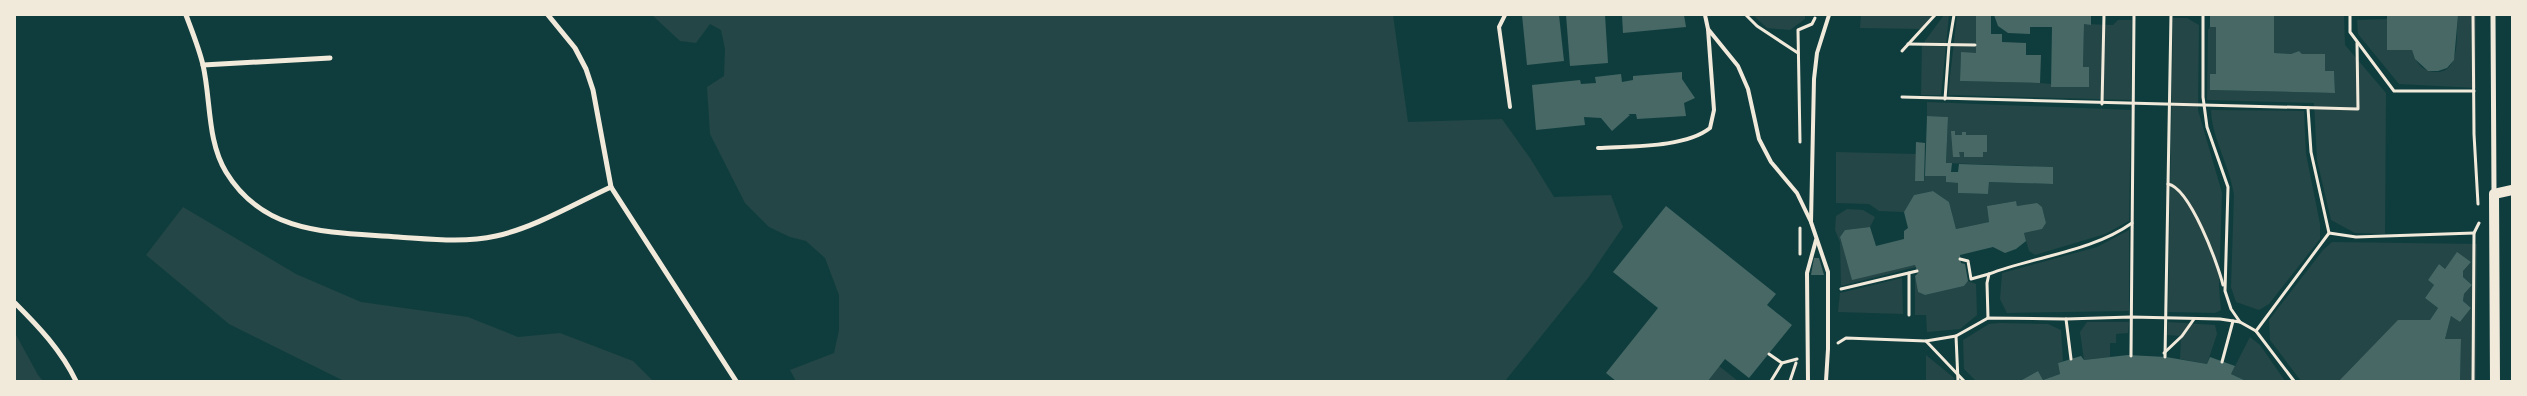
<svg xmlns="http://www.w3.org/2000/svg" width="2527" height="396" viewBox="0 0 2527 396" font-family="Merriweather,serif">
	<rect width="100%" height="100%" fill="#0f3d3e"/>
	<g fill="#244646">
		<polygon points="652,15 1393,15 1408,122 1502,119 1530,158 1554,197 1611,195 1623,227 1588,278 1505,381 796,381 790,370 834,353 839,330 839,295 825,258 806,241 790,237 769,227 745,203 710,134 707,87 724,76 725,49 721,30 710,24 696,43 680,41"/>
		<polygon points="1753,15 1805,15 1805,19 1790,30 1767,28"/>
		<polygon points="1861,15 1934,15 1922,29 1860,28"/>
		<polygon points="1944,15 1949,15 1941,95 1921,95 1922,45"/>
		<polygon points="1957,15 1976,15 1976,53 1961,53 1960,81 2040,83 2051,84 2052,87 2089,87 2089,68 2083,67 2084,24 2113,25 2118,20 2132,20 2131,100 1948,95"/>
		<polygon points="2274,15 2344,15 2345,45 2386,93 2385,234 2355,233 2331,220 2317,160 2314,103 2207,100 2208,30 2210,27 2216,27 2216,74 2210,75 2210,90 2335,93 2334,71 2325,71 2324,54 2302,54 2299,51 2291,54 2274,53"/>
		<path d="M2458 15H2476V88L2399 84 2358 34 2357 20 2387 19V50H2412C2415 59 2419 68 2429 71 2464 80 2455 31 2458 15Z"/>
		<polygon points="2173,18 2187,18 2199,25 2198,110 2222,193 2219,287 2221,310 2215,313 2168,312"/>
		<polygon points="1927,102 2131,110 2129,221 2105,234 2035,255 2029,251 2024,233 2041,229 2046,223 2042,207 2037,204 2017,206 2016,201 1987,206 1989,222 1956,229 1949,202 1933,191 1914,195 1904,212 1879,211 1869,204 1836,203 1836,152 1916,154 1924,181 1925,176 1946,176 1946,182 1958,183 1958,193 1988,194 1989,182 2053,184 2053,167 1946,163 1948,117 1927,116"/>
		<path d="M2211 110 2304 111 2306 154 2320 224V239L2269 304 2259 310 2236 302 2231 287 2234 195C2230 166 2212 139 2211 110Z"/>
		<polygon points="183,207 296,274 361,302 468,317 518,337 560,333 633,361 653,381 344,381 229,324 146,255"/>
		<polygon points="1847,209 1863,210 1875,217 1870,227 1845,230 1840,237 1852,279 1915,265 1916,267 1841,286 1840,242 1835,230 1836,216"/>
		<polygon points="2129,230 2129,311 2007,313 2000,299 2002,273 2097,247"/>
		<polygon points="2332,242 2477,244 2476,381 2460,381 2461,339 2445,339 2451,316 2460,322 2471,308 2463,301 2464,294 2472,285 2463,277 2463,271 2471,262 2457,253 2445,269 2439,264 2428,280 2434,285 2425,298 2438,308 2430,320 2339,381 2301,381 2270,340 2269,320 2323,250"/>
		<polygon points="1915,276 1918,292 1925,295 1964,286 1968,281 1976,284 1977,315 1960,329 1927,332 1926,315 1915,315"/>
		<polygon points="1902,278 1903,314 1838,312 1840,293"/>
		<polygon points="2087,322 2129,322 2128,333 2116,334 2116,343 2110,343 2110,357 2084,360 2080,332"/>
		<polygon points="2168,322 2215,325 2217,334 2207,364 2180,359 2181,336 2167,335"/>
		<polygon points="1999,323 2048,324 2061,330 2063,361 2058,363 2060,374 2043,380 2038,371 2020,381 1976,381 1964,369 1963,340 1989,324"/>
		<polygon points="15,333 38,375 43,381 15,381"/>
		<polygon points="2250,337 2260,345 2285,381 2246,381 2231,374"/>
		<polygon points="1926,355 1954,378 1954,381 1926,381"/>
		<polygon points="1719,366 1738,381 1708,381"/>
	</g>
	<g fill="#486865">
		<polygon points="1522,15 1559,15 1564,61 1527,65"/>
		<polygon points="1566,15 1605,15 1608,63 1570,66"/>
		<polygon points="1622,15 1684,15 1686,27 1623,33"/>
		<polygon points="1976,15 1991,15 1991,34 2002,34 2002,42 2026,43 2026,55 2041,55 2040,83 1960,81 1961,52 1976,53"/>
		<polygon points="1994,15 2091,15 2091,25 2084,24 2083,67 2089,67 2089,87 2051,87 2052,27 2030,27 2030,34 2008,33 1998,26"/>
		<polygon points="2210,15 2274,15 2274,53 2291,54 2299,51 2302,54 2325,54 2325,71 2334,71 2335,93 2210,90 2210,74 2216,74 2216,27 2210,27"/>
		<polygon points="2387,15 2458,15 2454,60 2447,68 2438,71 2428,71 2415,59 2412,50 2387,50"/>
		<polygon points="1682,72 1682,79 1695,98 1684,103 1686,116 1637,119 1636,114 1628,114 1630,115 1612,131 1601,118 1584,117 1585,125 1536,130 1532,85 1580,80 1581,84 1596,83 1595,77 1621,74 1622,82 1633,80 1633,76"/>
		<polygon points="1927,116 1948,117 1946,163 1952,163 1951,172 1958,172 1959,164 2053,167 2053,184 1989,182 1988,194 1958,193 1958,183 1946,182 1946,176 1925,176"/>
		<polygon points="1951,131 1955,131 1955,135 1962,135 1962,132 1966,132 1966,135 1987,135 1987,152 1983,152 1983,157 1964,157 1964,152 1959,152 1960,157 1953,157"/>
		<polygon points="1916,142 1925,143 1924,181 1915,181"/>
		<polygon points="1933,191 1949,202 1956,229 1989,222 1987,206 2016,201 2017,206 2037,203 2042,207 2046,223 2042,229 2024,233 2026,241 2016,249 2005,253 1993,247 1960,255 1961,263 1965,264 1968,281 1964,286 1925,295 1918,292 1915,276 1918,273 1915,265 1852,280 1840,237 1845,230 1870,227 1876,246 1904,239 1904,231 1908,228 1904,212 1914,195"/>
		<polygon points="1666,206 1776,294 1767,305 1792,325 1749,378 1725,359 1708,381 1616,381 1606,373 1658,308 1613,272"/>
		<polygon points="2457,252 2471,262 2463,271 2463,277 2472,285 2464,294 2463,301 2471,308 2460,322 2451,316 2445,339 2461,339 2460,381 2339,381 2398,320 2430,320 2438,308 2425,298 2434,285 2428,280 2439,264 2445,269"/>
		<polygon points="1814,258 1819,258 1824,275 1811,275"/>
		<polygon points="2128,355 2166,357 2207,364 2210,357 2235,366 2231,374 2246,381 2020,381 2038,371 2043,380 2060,374 2058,363 2081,356 2084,360"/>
	</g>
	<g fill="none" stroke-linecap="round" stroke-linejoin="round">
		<g stroke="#f1e9da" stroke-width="3">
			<polyline points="1746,15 1757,26 1798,53"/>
			<polyline points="2203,15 2203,97 2207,127 2228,187 2225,291 2231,309 2240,322 2256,331 2294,381"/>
			<polyline points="2350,15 2350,32 2394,91 2474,91"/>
			<polyline points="2473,15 2474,134 2478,204"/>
			<polyline points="1908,44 1975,45"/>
			<polyline points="1902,51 1935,15"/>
			<polyline points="1902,97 2358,109 2357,43"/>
			<polyline points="1945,99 1949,45 1954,15"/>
			<polyline points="2102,104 2104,15"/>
			<polyline points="1800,142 1798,30 1812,24 1815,18"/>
			<path d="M2168 184C2190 188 2218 264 2223 285"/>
			<polyline points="2329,233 2356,237 2474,233"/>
			<polyline points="1800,254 1800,228"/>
			<polyline points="1960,259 1968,261 1971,279 1989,274"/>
			<polyline points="1909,273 1909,315"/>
			<polyline points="1841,289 1917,271"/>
			<path d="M1988 318 1987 283 1989 274C2036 256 2091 252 2132 223"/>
			<polyline points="2066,319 2071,359"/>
			<polyline points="2256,331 2329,233 2311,152 2308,108"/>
			<polyline points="1956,336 1926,341 1964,381"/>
			<polyline points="1838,343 1846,338 1926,341"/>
			<polyline points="2164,353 2182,336 2194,319"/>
			<polyline points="1769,354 1782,363"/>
			<polyline points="2131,356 2134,15"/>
			<polyline points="2165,357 2171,15"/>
			<polyline points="2222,362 2233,321"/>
			<polyline points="1771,381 1782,363 1797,359"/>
			<polyline points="1790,381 1796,363"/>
			<polyline points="1958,381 1956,336 1988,318 2066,319 2131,317 2220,319 2240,322"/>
			<polyline points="2473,381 2474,233 2479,223"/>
		</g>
		<g stroke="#f1e9da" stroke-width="4">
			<polyline points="1505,15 1499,27 1510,107"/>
			<polyline points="1705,15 1708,29"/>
			<path d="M1598 148C1630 146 1685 148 1710 128L1714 110 1708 29 1738 66 1748 89 1759 139 1771 162 1797 193 1811 222"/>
			<polyline points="1808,381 1807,273 1816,240"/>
			<polyline points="1826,381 1828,349 1828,272 1811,222 1814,79 1817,53 1829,15"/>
		</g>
		<g stroke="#f1e9da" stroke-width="5">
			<path d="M186 15C192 31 199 48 203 65 211 100 207 141 226 172 265 236 332 232 398 237 430 239 465 243 496 236 534 228 576 203 611 187"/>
			<polyline points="548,15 575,48 586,69 593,90 611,187 736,381"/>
			<polyline points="2493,15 2494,194"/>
			<polyline points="203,65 330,58"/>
			<path d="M15 303C39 327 61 350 76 381"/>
		</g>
		<polyline stroke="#f1e9da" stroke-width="10" points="2495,381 2494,194 2512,190"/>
	</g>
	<rect width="2527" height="396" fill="none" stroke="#f1e9da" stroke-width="32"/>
</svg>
